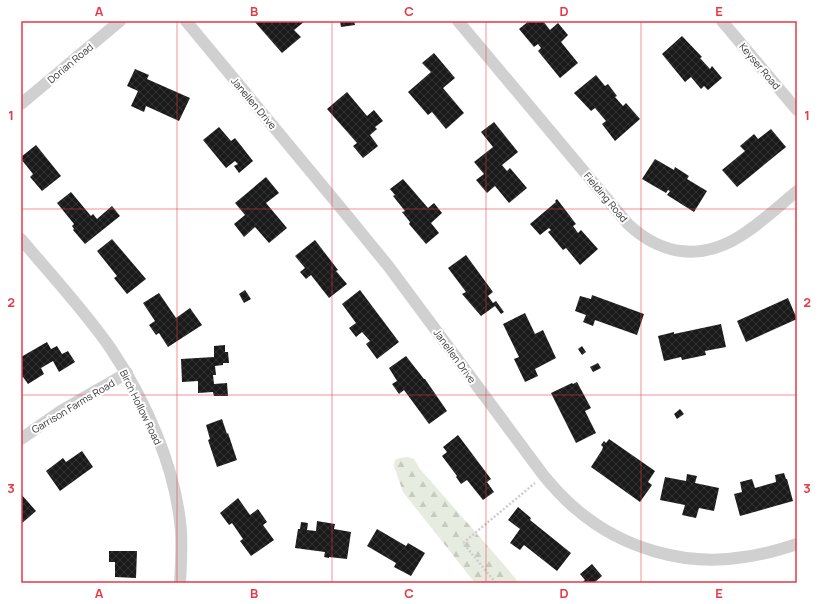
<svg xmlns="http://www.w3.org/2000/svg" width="818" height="604" viewBox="0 0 818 604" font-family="Manrope,sans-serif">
	<defs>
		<pattern id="forest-firs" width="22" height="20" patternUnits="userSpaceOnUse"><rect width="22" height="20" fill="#e6ecdf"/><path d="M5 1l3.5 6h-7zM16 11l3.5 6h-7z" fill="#c6cbc0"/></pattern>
		<pattern id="building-cross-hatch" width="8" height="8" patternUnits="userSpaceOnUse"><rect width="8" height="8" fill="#1a1a1a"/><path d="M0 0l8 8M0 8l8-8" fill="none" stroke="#333"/></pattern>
	</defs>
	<rect width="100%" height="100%" fill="#fff"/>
	<polygon fill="url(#forest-firs)" points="407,457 414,459 420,469 506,567 519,583 475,583 403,492 394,466 395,460 400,458"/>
	<g fill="url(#building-cross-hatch)">
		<polygon points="254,21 305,21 294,30 301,37 282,53"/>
		<polygon points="340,21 354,21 355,25 341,27"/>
		<polygon points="529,21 543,21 550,30 558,23 568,35 561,42 578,63 560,78 538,51 541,48 538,44 534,47 519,29"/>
		<polygon points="682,36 702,57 700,58 710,69 712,66 722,78 708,90 704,86 701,89 691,77 685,82 662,54"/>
		<polygon points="434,53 455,78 443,88 464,113 446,129 432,112 428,115 408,92 431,72 422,63"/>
		<polygon points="135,69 149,75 147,79 190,98 179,121 146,106 144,112 131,106 138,91 127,86"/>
		<polygon points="596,75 605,86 608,84 617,96 615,97 623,106 626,103 640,119 615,141 602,124 606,121 595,108 591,111 574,93"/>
		<polygon points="347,92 367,116 374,110 383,121 375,127 377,129 370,135 378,146 363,158 353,146 357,143 327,109"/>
		<polygon points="494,122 518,152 502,165 507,171 510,168 527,188 509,203 495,186 487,193 476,180 484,174 474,162 493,147 481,132"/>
		<polygon points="219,127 231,141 235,138 253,161 239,173 234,166 238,164 235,161 226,168 203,140"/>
		<polygon points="771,129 786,147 737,187 722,170 745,151 740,146 754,134 758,139"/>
		<polygon points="36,145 61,176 42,191 30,177 33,174 21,159 21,157"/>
		<polygon points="655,159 674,170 675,167 689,176 687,179 707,191 694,212 667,195 670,191 668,190 666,193 642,179"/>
		<polygon points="266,177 279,193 266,203 287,228 269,243 255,227 244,237 234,224 245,215 235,203"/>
		<polygon points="403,179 428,208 434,203 442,213 431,223 439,233 426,244 409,224 410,222 402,212 405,211 393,196 395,195 390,189"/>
		<polygon points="71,192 91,216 93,214 97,219 112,206 120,216 85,244 73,230 74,229 72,226 74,224 57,203"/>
		<polygon points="557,199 576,224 573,226 578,233 581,230 598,249 580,265 566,248 563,250 548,232 551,230 549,228 540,235 530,224 556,202 555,201"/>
		<polygon points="112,239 146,279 127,294 114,278 117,276 97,251"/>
		<polygon points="315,240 338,270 336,271 347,284 329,298 311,275 306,279 300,272 305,268 295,256"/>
		<polygon points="466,255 493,292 488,296 493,303 496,301 504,312 501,314 495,306 481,316 462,294 466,292 448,268"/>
		<polygon points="245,290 251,299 244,303 239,294"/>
		<polygon points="360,290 399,342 377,359 366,344 370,341 362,332 356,337 349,328 356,323 342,304"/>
		<polygon points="159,293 176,318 190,308 202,325 168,347 159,333 156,335 149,325 155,321 143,303"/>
		<polygon points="592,295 644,314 637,335 595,320 593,326 583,322 586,315 575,311 580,296 591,299"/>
		<polygon points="788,298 797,319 746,342 737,321"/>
		<polygon points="525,313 535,334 543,330 556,358 535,369 538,376 525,382 514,359 519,357 503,324"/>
		<polygon points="721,324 726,347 705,351 706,355 682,360 681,357 664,361 658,336 674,332 674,334"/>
		<polygon points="47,342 51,349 57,346 62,354 68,351 75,362 59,372 53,361 41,368 44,374 28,384 23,377 21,378 21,357"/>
		<polygon points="225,345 225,352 228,352 229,363 223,363 223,365 215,366 216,375 213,375 214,384 227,383 228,396 214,396 213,392 198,393 198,381 182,382 181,359 214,357 214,346"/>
		<polygon points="582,346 586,352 582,355 578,349"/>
		<polygon points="406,356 424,379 425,379 447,411 429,424 404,390 399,394 392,384 397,381 389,368"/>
		<polygon points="598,363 601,368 593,372 590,367"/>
		<polygon points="577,382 591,408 585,411 596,433 576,443 551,393 572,383 573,384"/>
		<polygon points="680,409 684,414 677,419 674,414"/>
		<polygon points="222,419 227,434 228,433 237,460 217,467 208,440 210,439 206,425"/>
		<polygon points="458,435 491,479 487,482 494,492 483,500 467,480 461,484 456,477 457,476 442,456 447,452 443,447"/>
		<polygon points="609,439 655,471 648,482 652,485 640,502 591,467 602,450 603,447 601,445 604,441 606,443"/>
		<polygon points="82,451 93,467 60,491 46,471 63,458 66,462"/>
		<polygon points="784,473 786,479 787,479 793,501 740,516 734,494 742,492 740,482 752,479 755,488 776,482 775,475"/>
		<polygon points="687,474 697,476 695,483 719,488 714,511 699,508 696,518 682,515 685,505 660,500 665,477 686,481"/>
		<polygon points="21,494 36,511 21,524"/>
		<polygon points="238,498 250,515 258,509 267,522 263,525 274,540 251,556 240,541 243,539 232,523 229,525 220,513"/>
		<polygon points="518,507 531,518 530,520 571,553 557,571 524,545 520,550 510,543 520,529 508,520"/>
		<polygon points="317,521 335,524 334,529 351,532 347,559 329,557 329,558 324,557 325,552 295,548 298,529 300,529 301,522 308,523 307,530 316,531"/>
		<polygon points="377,529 406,546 408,543 425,553 411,576 394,567 396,563 367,546"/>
		<polygon points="109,551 137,551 136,578 115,577 115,562 109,562"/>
		<polygon points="592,564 602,576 594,583 581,583 585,580 580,574"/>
	</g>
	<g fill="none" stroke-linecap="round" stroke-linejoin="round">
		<polyline stroke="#cdcdcd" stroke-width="2.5" stroke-dasharray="2 2" stroke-linecap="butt" points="496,583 463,543 535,483"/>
		<g stroke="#d0d0d0" stroke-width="12">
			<path d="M186 21 345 213 389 267 544 476C554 488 564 499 576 509 621 548 685 567 744 557 762 555 779 550 797 544"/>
			<path d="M458 21 628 224C662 256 702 261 742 235 761 223 779 206 797 191"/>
			<polyline points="722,21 797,110"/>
			<polyline points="21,104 120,21"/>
			<path d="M21 239C51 275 84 310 111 349 146 401 176 468 181 531 182 549 181 566 180 583"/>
			<polyline points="21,439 61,411 127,373"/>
		</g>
	</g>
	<path fill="none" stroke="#e63946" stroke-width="1" stroke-opacity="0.55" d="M177 21V583M332 21V583M486 21V583M641 21V583M21 209H797M21 395H797"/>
	<g text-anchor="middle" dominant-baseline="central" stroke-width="4" stroke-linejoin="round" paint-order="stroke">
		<g font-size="10" fill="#333" stroke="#fff">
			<text transform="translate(70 63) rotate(-40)">Dorian Road</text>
			<text transform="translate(760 66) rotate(50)">Keyser Road</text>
			<text transform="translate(254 103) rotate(50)">Janellen Drive</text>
			<text transform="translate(606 197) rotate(50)">Fielding Road</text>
			<text transform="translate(455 356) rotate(54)">Janellen Drive</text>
			<text transform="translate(73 406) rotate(-31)">Garrison Farms Road</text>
			<text transform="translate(141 407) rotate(64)">Birch Hollow Road</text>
		</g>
	</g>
	<rect width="818" height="604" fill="none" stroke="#ffffff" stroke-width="44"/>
	<rect x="22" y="22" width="774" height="560" fill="none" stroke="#e63946" stroke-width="1.5"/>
	<g font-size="13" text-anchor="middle" font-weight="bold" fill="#e63946">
		<text x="99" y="16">A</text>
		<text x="254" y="16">B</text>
		<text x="409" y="16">C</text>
		<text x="564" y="16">D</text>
		<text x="719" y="16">E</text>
		<text x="11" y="120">1</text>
		<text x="807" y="120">1</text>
		<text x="11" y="307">2</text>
		<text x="807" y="307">2</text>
		<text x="11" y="493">3</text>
		<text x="807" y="493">3</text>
		<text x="99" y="598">A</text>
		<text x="254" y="598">B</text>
		<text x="409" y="598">C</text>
		<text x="564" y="598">D</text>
		<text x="719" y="598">E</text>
	</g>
</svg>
